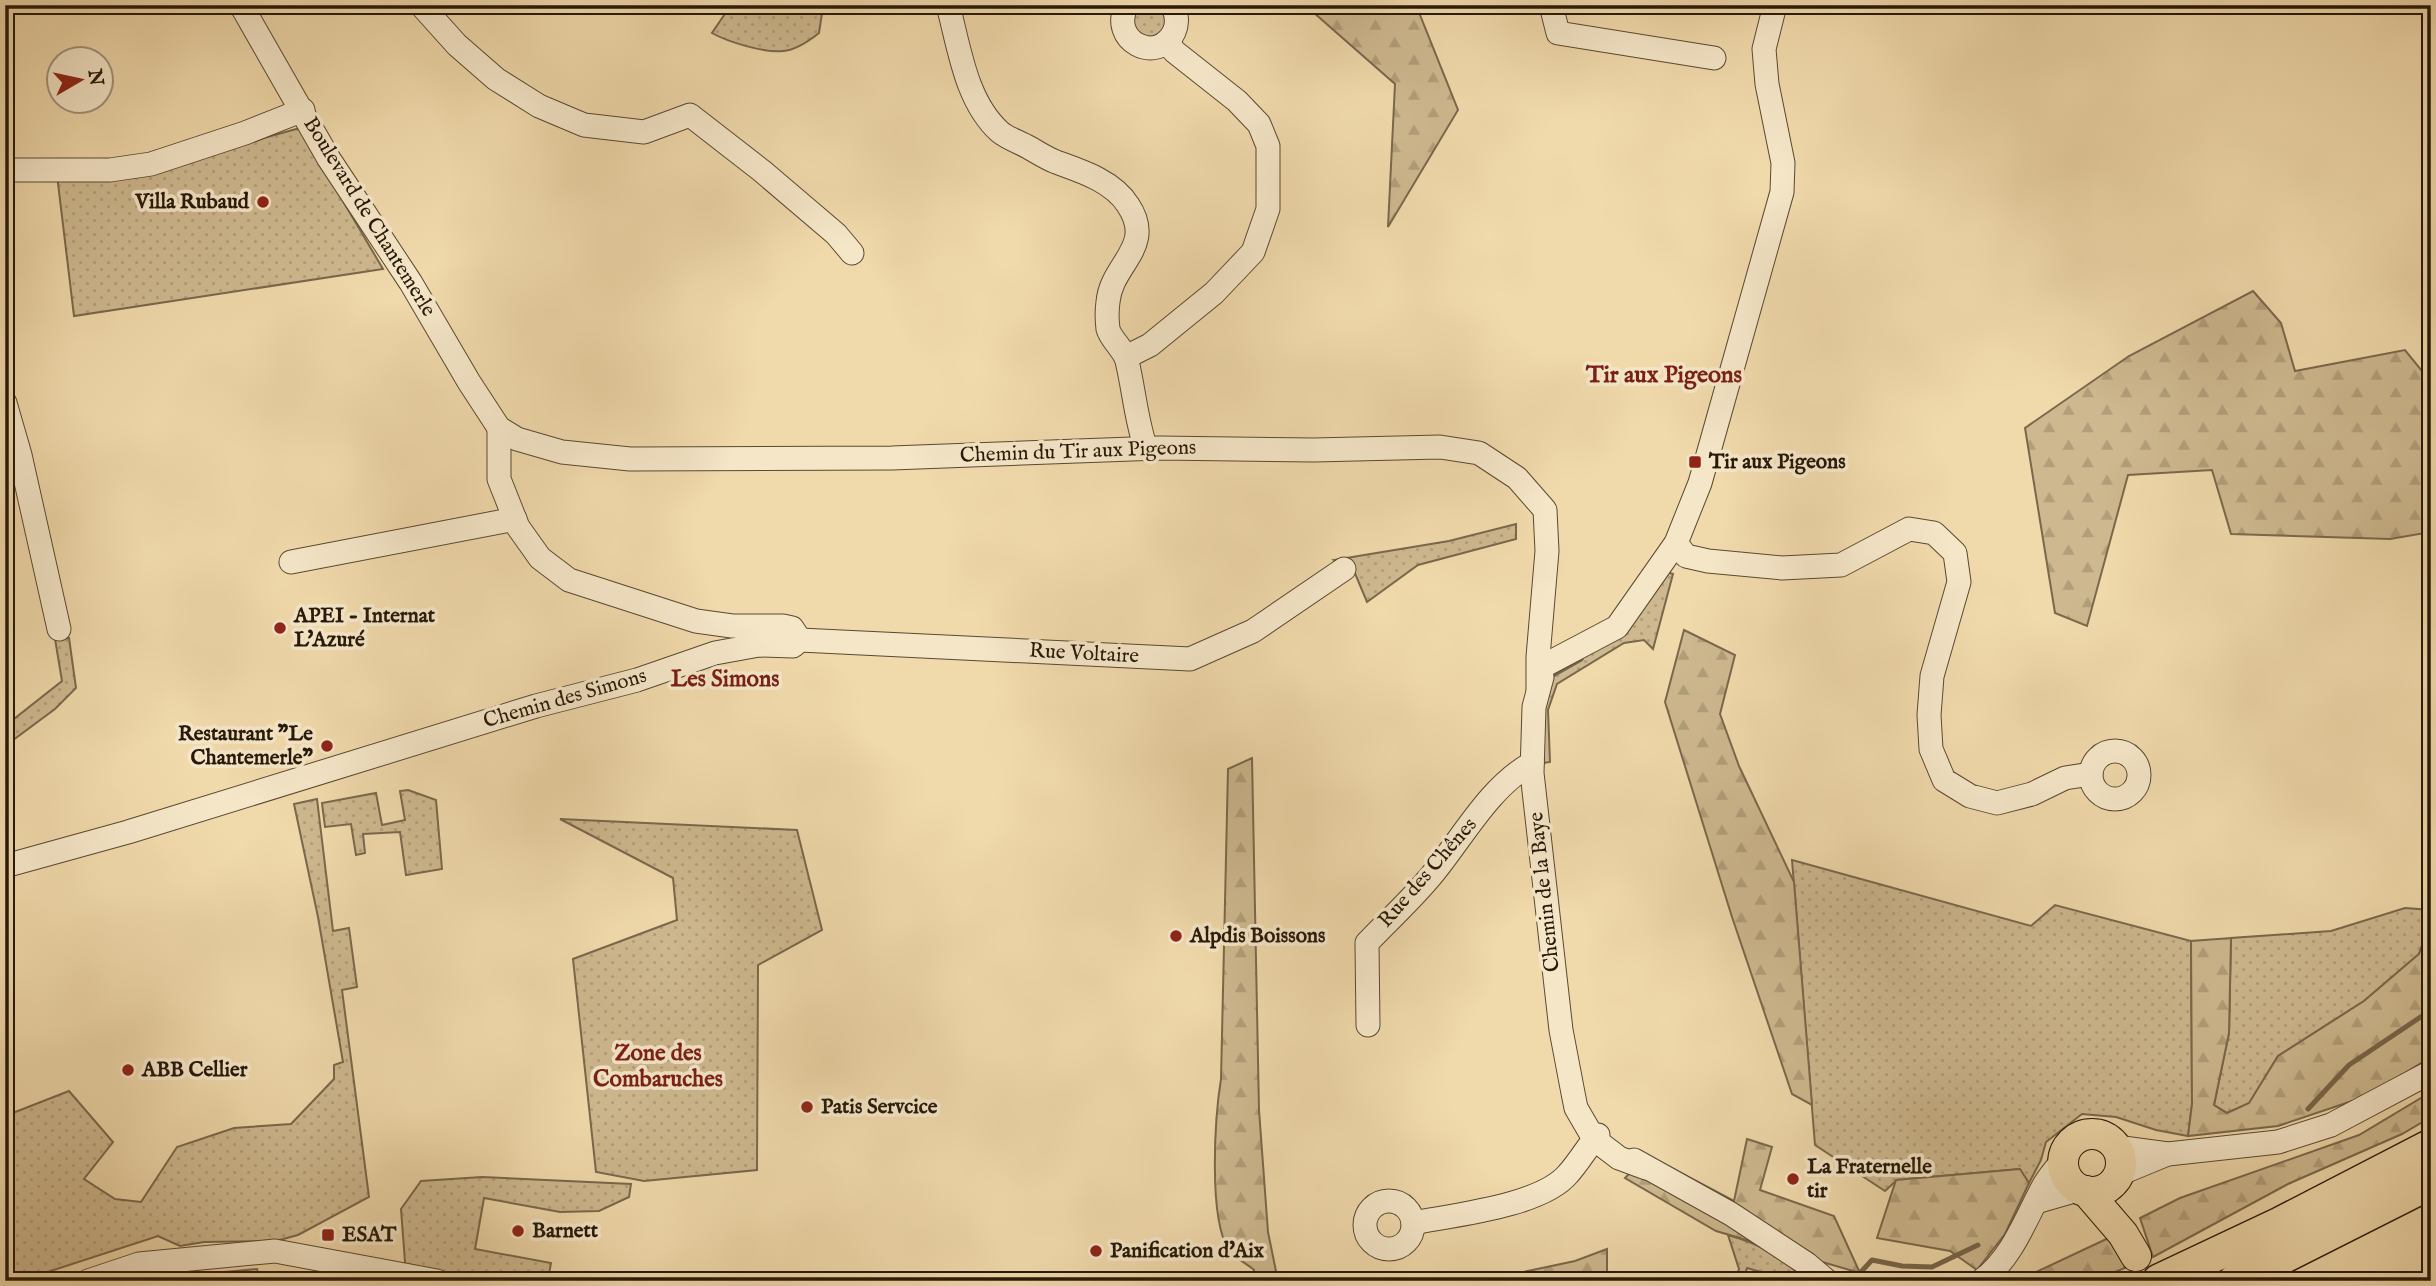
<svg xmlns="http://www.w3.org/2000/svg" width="2436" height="1286" viewBox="0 0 2436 1286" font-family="'IM FELL English',serif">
	<defs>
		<pattern id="green-dots" width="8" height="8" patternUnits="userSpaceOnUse" patternTransform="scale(1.75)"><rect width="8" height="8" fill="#ceb88f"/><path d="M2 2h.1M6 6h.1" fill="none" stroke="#b19e7a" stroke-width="1.8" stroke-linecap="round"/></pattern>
		<pattern id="forest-firs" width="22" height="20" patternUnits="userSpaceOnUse" patternTransform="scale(1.75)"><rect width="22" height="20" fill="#ceb88f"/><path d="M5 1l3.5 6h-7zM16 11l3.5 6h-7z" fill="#b19e7a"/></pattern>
	</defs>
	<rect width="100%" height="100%" fill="#f0d9ab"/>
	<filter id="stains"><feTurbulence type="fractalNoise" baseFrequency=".00286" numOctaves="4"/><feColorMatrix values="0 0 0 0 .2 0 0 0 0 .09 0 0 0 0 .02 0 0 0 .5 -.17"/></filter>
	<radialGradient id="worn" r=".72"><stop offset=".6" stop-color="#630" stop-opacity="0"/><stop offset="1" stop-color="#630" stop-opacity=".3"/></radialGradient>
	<g fill="url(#green-dots)" stroke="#7a684c" stroke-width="2">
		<path d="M731 5H874L822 13 819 33C809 41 796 50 783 51 764 53 728 42 712 33Z"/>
		<polygon points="1134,5 1162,5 1168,20 1162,32 1151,38 1133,31"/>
		<polygon points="300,128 383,269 74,316 57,175 153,169"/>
		<polygon points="1516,524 1516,539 1418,565 1367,602 1354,571 1334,560 1449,541"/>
		<polygon points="1667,572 1673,574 1653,649 1644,640 1624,643 1557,684 1548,710 1550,762 1543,763 1542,712 1551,676 1600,648"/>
		<polygon points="69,638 76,688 55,709 5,746 5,726 62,681 55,639"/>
		<polygon points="408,790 436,800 442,869 406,875 400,832 363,834 365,853 356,855 351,824 325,827 322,803 376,793 382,825 405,820 400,791"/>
		<polygon points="317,799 333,931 349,928 357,987 342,990 369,1197 298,1235 276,1241 204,1242 180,1246 158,1236 20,1281 5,1281 5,1116 69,1091 113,1142 84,1179 115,1199 141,1202 177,1147 234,1128 291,1124 334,1079 334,1065 343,1062 318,917 294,804"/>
		<polygon points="560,819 797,830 822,930 758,965 757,1170 644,1181 596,1172 573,959 677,920 673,878"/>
		<polygon points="1792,860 2031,926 2055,905 2191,941 2192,1104 2188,1136 2156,1130 2116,1117 2082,1114 2046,1142 2041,1160 2029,1183 2019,1169 1897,1180 1885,1191 1815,1145"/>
		<polygon points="2405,908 2431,910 2431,920 2419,954 2364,1001 2278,1056 2249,1104 2227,1113 2214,1105 2229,1033 2231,938 2331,931"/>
		<polygon points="482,1177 631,1184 629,1197 599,1211 560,1212 484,1198 475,1249 551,1263 548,1279 561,1281 441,1281 406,1275 401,1209 421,1181"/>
		<path d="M1728 1235C1760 1244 1782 1256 1806 1281H1777L1778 1277 1747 1268 1743 1281H1735L1739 1269Z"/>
		<polygon points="257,1269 260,1281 182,1281 181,1276"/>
	</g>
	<g fill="url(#forest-firs)" stroke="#7a684c" stroke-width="2">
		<polygon points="1305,5 1416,5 1458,110 1388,227 1395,84"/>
		<polygon points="2253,291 2281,323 2295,371 2405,350 2431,382 2431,532 2390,539 2231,534 2212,470 2128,475 2087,626 2055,613 2025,428 2129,356"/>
		<polygon points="1684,630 1735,655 1720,714 1739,766 1794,882 1812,1105 1792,1094 1732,917 1665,702"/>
		<path d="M1252 758 1259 1110 1268 1232 1278 1281H1254V1270C1247 1264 1235 1258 1229 1250 1208 1219 1215 1116 1221 1079L1228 769Z"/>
		<polygon points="2431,920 2431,1057 2367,1096 2278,1126 2188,1136 2192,1104 2191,941 2231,938 2229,1033 2214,1105 2227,1113 2249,1103 2278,1056 2364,1001 2419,954"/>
		<polygon points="2431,1092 2431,1117 2402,1134 2288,1184 2153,1257 2140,1218 2180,1198 2359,1135"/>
		<polygon points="1747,1139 1772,1147 1760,1190 1834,1216 1860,1273 1716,1231 1625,1178 1647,1155 1734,1201"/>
		<polygon points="2020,1169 2029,1183 2005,1234 1977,1270 1950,1251 1877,1238 1896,1180"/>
		<polygon points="2115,1235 2125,1268 2092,1281 2017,1281"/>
		<polygon points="1607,1249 1607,1281 1502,1281 1514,1274 1575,1261"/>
	</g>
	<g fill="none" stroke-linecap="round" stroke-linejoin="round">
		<g stroke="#776549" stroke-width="5">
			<polyline points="1550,681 1551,676 1581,659"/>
			<polyline points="2308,1109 2349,1065 2431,1010"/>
			<polyline points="1860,1273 1872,1260 1902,1266 1932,1267 1978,1245"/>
		</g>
		<defs>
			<g id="minor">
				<polyline points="241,5 329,159 411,283 469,382 499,428 517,439 562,452 630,459 892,458 1159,448 1314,450 1440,447 1479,453 1517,478 1545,510 1547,551 1538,657 1538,690"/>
				<polyline points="421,5 457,45 496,79 539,106 584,125 644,132 690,115 762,171 836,234 852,253"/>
				<path d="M948 5C959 47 966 102 1000 132 1007 138 1019 142 1028 147 1037 152 1046 158 1056 162 1081 171 1113 181 1128 205 1156 247 1111 264 1108 302 1107 309 1107 321 1108 329 1111 340 1124 349 1127 361 1134 390 1136 420 1146 449"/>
				<path d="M1127 5C1108 40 1157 66 1174 32 1178 23 1177 14 1172 5"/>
				<polyline points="1551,5 1558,33 1714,58"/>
				<polyline points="5,170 110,170 151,164 245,133 303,110"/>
				<polyline points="1126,357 1150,345 1214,293 1253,252 1268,209 1268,146 1259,124 1237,101 1175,52 1166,42"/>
				<polyline points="5,403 20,455 59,629"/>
				<polyline points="1676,543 1686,556 1708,561 1782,568 1841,565 1909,529 1934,533 1955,553 1959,582 1932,676 1929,715 1931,749 1944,780 1970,796 1997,803 2032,794 2065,778 2091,774"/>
				<polyline points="291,562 515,519"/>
				<polyline points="800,640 1190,659 1253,631 1344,569"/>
				<polyline points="1545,665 1617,627 1676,543 1700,483 1782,192 1783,163 1767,84 1764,49 1775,5"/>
				<polyline points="1542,677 1534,707 1532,773 1561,1030 1573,1093 1576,1108 1594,1139 1619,1158 1646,1168"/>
				<circle cx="2115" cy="775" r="24"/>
				<polyline points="5,866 128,832 536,706 637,680 715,653 759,645 793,646 800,640 792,628 783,626 732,626 696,621 569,580 540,558 518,527 499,479 499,428"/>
				<path d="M1368 1025 1367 943C1388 921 1411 900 1431 876 1462 839 1488 788 1532 763"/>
				<polyline points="2116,1147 2168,1154 2278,1142 2331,1125 2431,1072"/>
				<polyline points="1634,1160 1731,1214 1807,1264 1827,1281"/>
				<polyline points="2119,1174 2165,1155"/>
				<circle cx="1389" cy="1225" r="24"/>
				<polyline points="2036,1202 2081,1189"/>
				<path d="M1413 1223C1454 1215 1541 1206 1568 1174 1579 1162 1587 1147 1598 1135"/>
				<polyline points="88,1281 139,1264 275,1251 437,1281"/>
				<path d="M1981 1281C2012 1259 2026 1218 2044 1185 2049 1176 2057 1167 2064 1159"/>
			</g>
			<g id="major">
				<circle cx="2092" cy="1163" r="29"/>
				<polyline points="2086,1191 2123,1234 2136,1256"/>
			</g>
			<g id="highway">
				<polyline points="2159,1281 2280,1224 2431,1146"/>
				<polyline points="2235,1281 2431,1182"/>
			</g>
		</defs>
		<use href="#minor" stroke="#594931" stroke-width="25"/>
		<use href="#major" stroke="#271908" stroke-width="32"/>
		<use href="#highway" stroke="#271908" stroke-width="36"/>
		<use href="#minor" stroke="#f5e6c8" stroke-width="23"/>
		<use href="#major" stroke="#f0d9ab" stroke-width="30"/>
		<use href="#highway" stroke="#f0d9ab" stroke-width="33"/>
	</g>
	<g fill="#8f2418" stroke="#f5e6c8" stroke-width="2.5">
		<circle cx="263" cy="202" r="7"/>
		<rect x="1688" y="455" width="14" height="14" rx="3.5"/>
		<circle cx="280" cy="628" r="7"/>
		<circle cx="327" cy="746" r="7"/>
		<circle cx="1176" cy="936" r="7"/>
		<circle cx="128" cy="1070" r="7"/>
		<circle cx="807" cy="1107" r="7"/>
		<circle cx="1793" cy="1179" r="7"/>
		<circle cx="518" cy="1231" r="7"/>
		<rect x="321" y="1228" width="14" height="14" rx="3.5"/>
		<circle cx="1096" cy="1251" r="7"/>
	</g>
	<g text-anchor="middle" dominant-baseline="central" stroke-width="7" stroke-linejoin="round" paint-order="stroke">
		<g font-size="21" font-weight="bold" fill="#271908" stroke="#f5e6c8" text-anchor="start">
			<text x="249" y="202" text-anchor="end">Villa Rubaud</text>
			<text x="1709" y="462">Tir aux Pigeons</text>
			<text x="294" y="616">APEI - Internat<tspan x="294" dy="24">L'Azuré</tspan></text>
			<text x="313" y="734" text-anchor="end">Restaurant "Le<tspan x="313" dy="24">Chantemerle"</tspan></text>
			<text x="1190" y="936">Alpdis Boissons</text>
			<text x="142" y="1070">ABB Cellier</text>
			<text x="821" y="1107">Patis Servcice</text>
			<text x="1807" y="1167">La Fraternelle<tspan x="1807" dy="24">tir</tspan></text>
			<text x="532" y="1231">Barnett</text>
			<text x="342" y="1235">ESAT</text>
			<text x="1110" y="1251">Panification d'Aix</text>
		</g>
		<g font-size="21" fill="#271908" stroke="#f5e6c8">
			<text transform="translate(369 217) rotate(58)">Boulevard de Chantemerle</text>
			<text transform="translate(1078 452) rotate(-2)">Chemin du Tir aux Pigeons</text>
			<text transform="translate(1084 654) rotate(3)">Rue Voltaire</text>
			<text transform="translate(565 699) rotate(-16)">Chemin des Simons</text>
			<text transform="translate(1428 873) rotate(-49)">Rue des Chênes</text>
			<text transform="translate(1545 892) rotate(-96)">Chemin de la Baye</text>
		</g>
		<g font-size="23" font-weight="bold" fill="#7a1f14" stroke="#f5e6c8">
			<text x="725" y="679">Les Simons</text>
			<text x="658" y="1053">Zone des<tspan x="658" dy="26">Combaruches</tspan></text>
		</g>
		<g font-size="24" font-weight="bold" fill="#7a1f14" stroke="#f5e6c8">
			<text x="1664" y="375">Tir aux Pigeons</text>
		</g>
	</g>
	<rect width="2436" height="1286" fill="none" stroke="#f0d9ab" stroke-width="28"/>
	<rect x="7" y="7" width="2422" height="1272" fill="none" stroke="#271908" stroke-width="3.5"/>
	<rect x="14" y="14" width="2408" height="1258" fill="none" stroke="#271908" stroke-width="2"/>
	<g transform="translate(80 80) rotate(81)"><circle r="33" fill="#f5e6c8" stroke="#a3947b" stroke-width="2"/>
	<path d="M0-5L12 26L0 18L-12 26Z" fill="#8f2418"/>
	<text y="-10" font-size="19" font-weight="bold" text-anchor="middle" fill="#271908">N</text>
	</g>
	<rect width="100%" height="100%" filter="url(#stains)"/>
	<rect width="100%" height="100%" fill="url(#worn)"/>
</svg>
